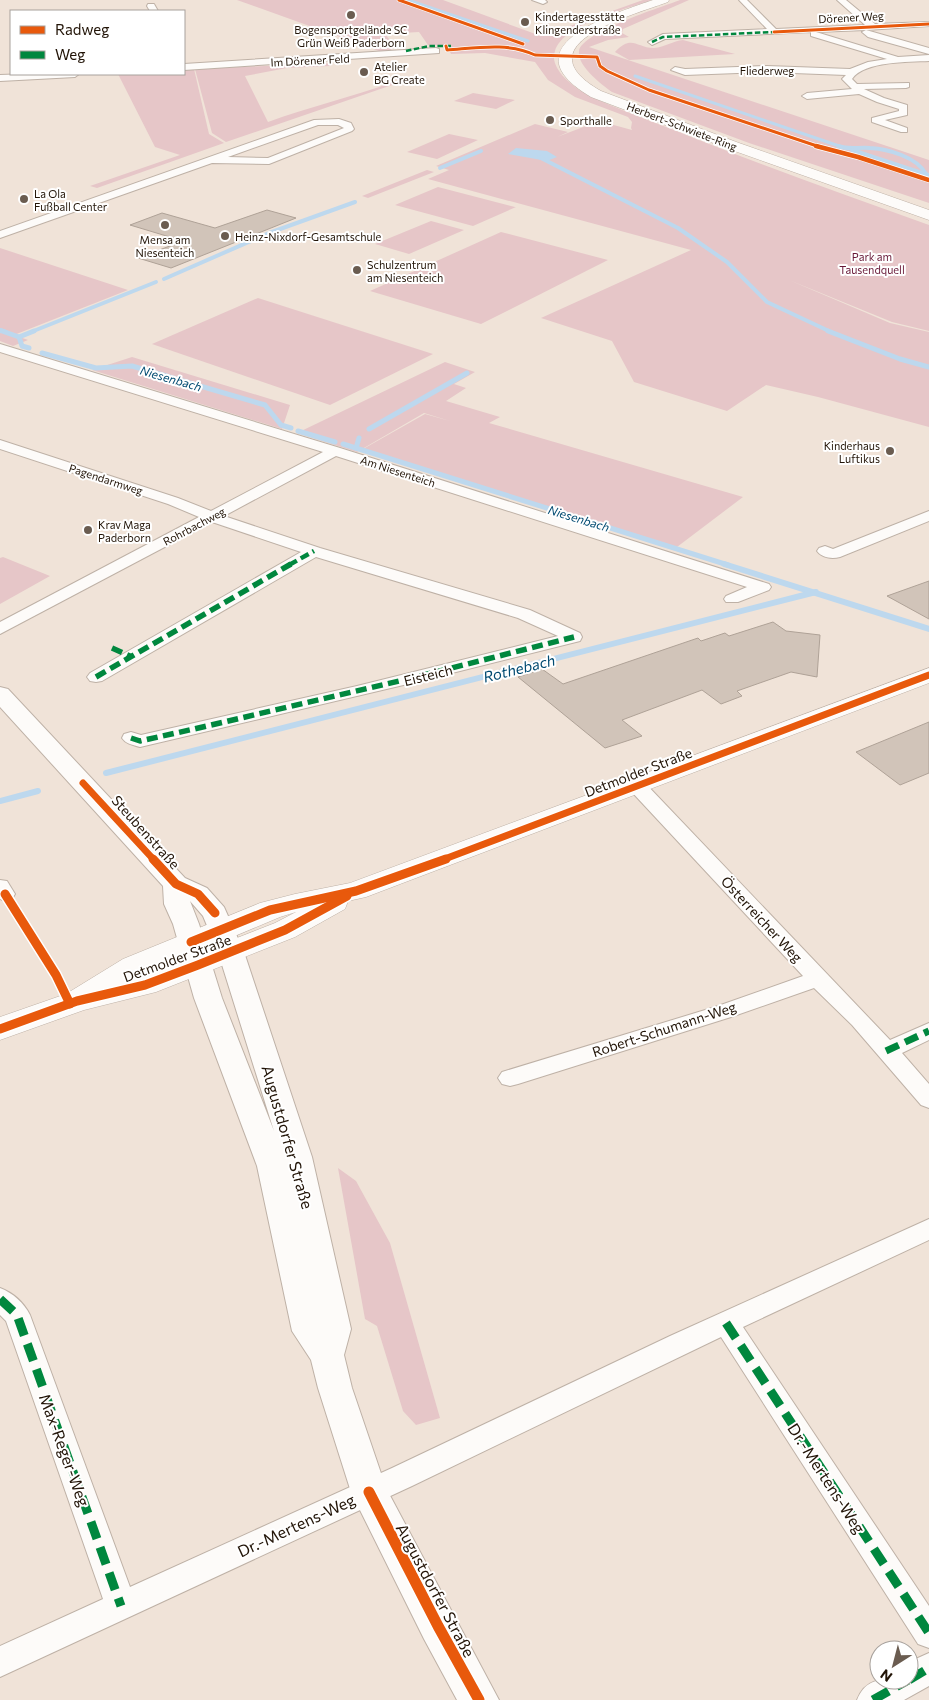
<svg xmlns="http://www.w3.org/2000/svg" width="929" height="1700" viewBox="0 0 929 1700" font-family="Commissioner,sans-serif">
	<rect width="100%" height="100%" fill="#f0e3d8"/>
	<g fill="#e6c6c8">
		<path d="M237 0H443L541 36 551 35 570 26 643 0H652C627 9 564 23 555 51 548 69 576 89 590 96 617 109 646 119 674 130 758 164 844 194 929 225V331L892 322 789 280 890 323 929 332V427L818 397 766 385 727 411 634 382 612 341 541 318 691 250 428 179 449 170 436 166 535 124 568 132 557 137 599 121 632 130 631 128 632 122 628 117 575 97 548 80 535 62 485 53 451 54 447 45H428L419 32 385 34 396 48 391 49 392 51H379Z"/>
		<path d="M680 0H689L623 29 622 33 629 37 608 40 589 47 929 160V203L749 143 612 92C601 84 577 66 579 51 582 32 662 7 680 0Z"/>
		<path d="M683 40 735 54 629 60 615 52C632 34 636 48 654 48 665 47 673 41 683 40Z"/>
		<path d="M332 63 330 66 287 68 245 76 268 122C309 107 352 97 393 82L392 85 226 142 212 133 195 69Z"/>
		<polygon points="194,69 209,134 224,143 97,188 90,186 180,155 155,147 118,74 184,74 184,70"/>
		<polygon points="473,93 515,100 496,109 454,101"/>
		<polygon points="449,134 478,140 437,159 407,152"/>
		<polygon points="427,170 434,172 368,198 362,196"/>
		<polygon points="438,187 515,207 516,207 473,226 395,205"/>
		<polygon points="431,221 464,230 409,254 375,244"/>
		<polygon points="501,232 608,260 481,324 370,291"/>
		<polygon points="0,248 128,290 14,335 28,340 13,346 0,341"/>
		<polygon points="258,298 433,354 330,405 152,344"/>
		<polygon points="132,357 290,405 282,429 92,370"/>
		<polygon points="445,362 475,372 454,384 466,388 446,401 500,417 489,423 743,497 677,547 363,449 425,414 450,421 424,413 357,452 297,433"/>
		<polygon points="3,557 50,576 0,604 0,558"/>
		<polygon points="338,1168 356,1181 390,1243 440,1418 416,1425 403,1411 377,1326 365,1319"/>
	</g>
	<polygon fill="#bdd8ee" points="516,148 547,151 557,157 547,161 508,154"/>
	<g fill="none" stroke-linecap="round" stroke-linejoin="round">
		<g stroke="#bdd8ee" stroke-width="3">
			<polyline points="408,0 528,41"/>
			<polyline points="635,76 842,147"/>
		</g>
		<g stroke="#bdd8ee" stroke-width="4">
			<path d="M838 146C849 150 858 147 870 148 888 149 917 157 926 174"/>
			<polyline points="852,150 928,175"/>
			<polyline points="539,157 678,228 727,262 767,302 831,332"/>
			<polyline points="440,168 481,151"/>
			<polyline points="164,279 269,233 355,202"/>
			<polyline points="0,330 6,332"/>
			<polyline points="31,332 156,282"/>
		</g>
		<g stroke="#bdd8ee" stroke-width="5">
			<polyline points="2,331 19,337 22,346 29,348"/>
			<polyline points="828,331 900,359 929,367"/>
			<polyline points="19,337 34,331"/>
			<polyline points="42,353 96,368 132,366 265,405 281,425 291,428"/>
			<polyline points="369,429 467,373"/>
			<polyline points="298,431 335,442"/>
			<polyline points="343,444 728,565"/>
			<polyline points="356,448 359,438"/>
		</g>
		<g stroke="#bdd8ee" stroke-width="6">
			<polyline points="724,564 929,629"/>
			<polyline points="106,773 816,592"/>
			<polyline points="0,801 38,791"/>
		</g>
	</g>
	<g fill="#d1c4b9" stroke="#afa297">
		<polygon points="267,210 296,218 171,268 138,258 183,241 130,225 162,213 215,228"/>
		<polygon points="929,581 929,619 887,596"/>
		<polygon points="773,622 786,631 820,635 817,677 791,672 737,691 742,696 721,704 702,690 622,720 642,736 605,748 518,677 542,669 563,684 698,638 701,641 725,633 729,636"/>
		<polygon points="929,722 929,773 900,785 856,752"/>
	</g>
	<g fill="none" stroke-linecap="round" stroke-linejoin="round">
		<defs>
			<g id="minor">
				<polygon points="532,0 545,0 547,2 543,4"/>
				<path d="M739 0H747L776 29 865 25 837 0H846L875 24 929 22V26L866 30 929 48V54L868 37 862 32 866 30 816 32 898 57 929 55V61C909 62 864 61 852 79L857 84 909 83V87L906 88 864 89 884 98 907 105V115L885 120 907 128V132H901L872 122V118L899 111V109L877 102 859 94 807 99 802 96 807 93 852 89 842 79 846 75 767 72 685 75 671 70 675 67 685 69 767 66 850 69 868 62 887 59 811 36V32L665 39 652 45 648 42 663 34 767 29Z"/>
				<polygon points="148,4 154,4 158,11 150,11 147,6"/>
				<polygon points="436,48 439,49 439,53 184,70 184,64"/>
				<polygon points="29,74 79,74 75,77 0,81 0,75"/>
				<path d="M339 119 351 123 354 129 352 131 269 164 212 163 0 238V231L314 120ZM318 125H338L344 128 268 158 228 157Z"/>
				<path d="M0 344 340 448 769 584 771 587 769 590 738 602H726L724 599 726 596 747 587 336 456 224 516 320 548 530 610 580 633 582 637 580 641 412 683 140 747C133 745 126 744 122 738L124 734 131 732 141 735 357 686 558 636 518 618 316 557 102 681 96 682 90 681 87 677 90 673 301 552 212 522 0 634V622L199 517 168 504 0 449V440L178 498 211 511 323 452 0 352Z"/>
				<path d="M929 511V521L840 557C832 559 822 558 817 551L819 548 825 546 833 549Z"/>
				<polygon points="637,780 644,782 890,1040 929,1023 929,1040 902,1053 929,1084 929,1108 921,1105 852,1025 814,988 731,1017 518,1084 510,1086 502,1084 498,1078 502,1072 715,1007 803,976 630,790 627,786 630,782"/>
				<polygon points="0,880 7,881 15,894 12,899 5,901 0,899"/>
				<path d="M929 1219V1240L743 1327 929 1606V1648L918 1644 721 1337 412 1486 0 1677V1646L103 1599 6 1321 0 1315V1288C13 1293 24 1303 30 1315L130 1587 392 1468 670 1336Z"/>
				<path d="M929 1653V1686L904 1700H857C867 1675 886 1680 909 1680V1662Z"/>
			</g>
			<path id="tertiary" d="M0 687 8 689 185 878 207 888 224 907 244 952 312 1157 351 1329 344 1355 352 1388 386 1488 499 1700H457L424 1639 351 1492 318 1388 311 1360 292 1331 257 1166 194 998 173 924 164 904 163 886 0 707ZM190 901 203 916 218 952 274 1131 222 998 199 924Z"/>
			<g id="secondary">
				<path d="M653 0H669L668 2C630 16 520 45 601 91L739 143 929 210V220L729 149 591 97C506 47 610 15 653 0Z"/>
				<path d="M929 668V683L366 897 348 901 345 909 295 937 156 992 84 1010 0 1040V1017L66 994 123 959 260 903 295 894 350 883ZM296 912 275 923 140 976 280 917Z"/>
			</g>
		</defs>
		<use href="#minor" stroke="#beb1a6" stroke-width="2"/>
		<use href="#tertiary" stroke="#beb1a6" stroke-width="2"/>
		<use href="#secondary" stroke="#beb1a6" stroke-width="1"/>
		<use href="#minor" fill="#fdfbf9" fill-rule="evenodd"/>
		<use href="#tertiary" fill="#fdfbf9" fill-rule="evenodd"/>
		<use href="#secondary" fill="#fdfbf9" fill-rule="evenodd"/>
		<g stroke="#00873e" stroke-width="2.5" stroke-dasharray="5.5 2.5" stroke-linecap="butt">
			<polyline points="652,42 663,37 774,32"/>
			<polyline points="406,51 429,46 451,46"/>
		</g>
		<polyline stroke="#00873e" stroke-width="4.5" stroke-dasharray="9 4.5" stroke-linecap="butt" points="289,565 314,551"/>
		<g stroke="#00873e" stroke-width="5.5" stroke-dasharray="11 5.5" stroke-linecap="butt">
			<polyline points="112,648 132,657"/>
			<polyline points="96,677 291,564"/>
			<polyline points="131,738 140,741 194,729 412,678 574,637"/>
		</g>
		<polyline stroke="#00873e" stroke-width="7" stroke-dasharray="14 7" stroke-linecap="butt" points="886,1051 929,1031"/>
		<g stroke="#00873e" stroke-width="9" stroke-dasharray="18 9" stroke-linecap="butt">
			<polyline points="0,1299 17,1315 121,1606"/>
			<polyline points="726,1323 929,1633"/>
			<polyline points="909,1680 929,1668"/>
			<polyline points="873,1700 908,1680"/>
		</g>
		<defs>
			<g id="cycleway-far4">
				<polyline points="399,0 523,44"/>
				<polyline points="774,32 929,24"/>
				<path d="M446 46 447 50C476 48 508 42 535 55L597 57 600 66 607 71 649 90 820 147"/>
			</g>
			<polyline id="cycleway-far3" points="816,146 858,157 929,180"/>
			<g id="cycleway-far2">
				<polyline points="83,783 154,860"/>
				<polyline points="442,860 929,675"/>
			</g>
			<g id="cycleway-far1">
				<polyline points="153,859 176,884 198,894 215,913"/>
				<polyline points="5,894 56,975 70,1004"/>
				<polyline points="191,942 270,910 356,891 446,859"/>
				<polyline points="0,1029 77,1001 145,985 198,965 285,930 347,896"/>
			</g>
			<polyline id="cycleway" points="369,1492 438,1626 479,1700"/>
		</defs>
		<use href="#cycleway-far4" stroke="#fff" stroke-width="4.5"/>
		<use href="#cycleway-far3" stroke="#fff" stroke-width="6"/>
		<use href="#cycleway-far2" stroke="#fff" stroke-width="9"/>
		<use href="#cycleway-far1" stroke="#fff" stroke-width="12"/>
		<use href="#cycleway" stroke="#fff" stroke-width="14"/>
		<use href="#cycleway-far4" stroke="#e8590c" stroke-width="3"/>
		<use href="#cycleway-far3" stroke="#e8590c" stroke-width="4.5"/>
		<use href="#cycleway-far2" stroke="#e8590c" stroke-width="7"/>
		<use href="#cycleway-far1" stroke="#e8590c" stroke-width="9"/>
		<use href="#cycleway" stroke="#e8590c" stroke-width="11"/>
	</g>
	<g fill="#6a5c50" stroke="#fff" stroke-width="2">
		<circle cx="351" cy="15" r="5"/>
		<circle cx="525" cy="22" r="5"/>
		<circle cx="364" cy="72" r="5"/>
		<circle cx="550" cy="120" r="5"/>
		<circle cx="24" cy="199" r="5"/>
		<circle cx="165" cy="225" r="5"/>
		<circle cx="225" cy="236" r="5"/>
		<circle cx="357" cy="270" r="5"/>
		<circle cx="890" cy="451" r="5"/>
		<circle cx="88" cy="530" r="5"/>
	</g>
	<g text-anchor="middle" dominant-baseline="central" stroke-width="4" stroke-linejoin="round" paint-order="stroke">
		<g font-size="11" fill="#221407" stroke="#fff" text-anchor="start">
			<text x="535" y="16">Kindertagesstätte<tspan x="535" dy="13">Klingenderstraße</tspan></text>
			<text x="351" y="29" text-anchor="middle">Bogensportgelände SC<tspan x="351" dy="13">Grün Weiß Paderborn</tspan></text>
			<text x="374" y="66">Atelier<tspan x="374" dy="13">BG Create</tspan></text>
			<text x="560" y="120">Sporthalle</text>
			<text x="34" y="193">La Ola<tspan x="34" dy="13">Fußball Center</tspan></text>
			<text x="235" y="236">Heinz-Nixdorf-Gesamtschule</text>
			<text x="165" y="239" text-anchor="middle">Mensa am<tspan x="165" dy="13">Niesenteich</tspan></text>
			<text x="367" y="264">Schulzentrum<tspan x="367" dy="13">am Niesenteich</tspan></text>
			<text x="880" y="445" text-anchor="end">Kinderhaus<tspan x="880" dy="13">Luftikus</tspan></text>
			<text x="98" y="524">Krav Maga<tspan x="98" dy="13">Paderborn</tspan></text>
		</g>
		<g font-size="11" fill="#221407" stroke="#fff">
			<text transform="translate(851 17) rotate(-3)">Dörener Weg</text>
			<text transform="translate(310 60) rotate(-3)">Im Dörener Feld</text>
			<text x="767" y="70">Fliederweg</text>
			<text transform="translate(682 126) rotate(21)">Herbert-Schwiete-Ring</text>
			<text transform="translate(398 471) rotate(18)">Am Niesenteich</text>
			<text transform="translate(106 479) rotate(18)">Pagendarmweg</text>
			<text transform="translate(194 526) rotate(-28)">Rohrbachweg</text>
		</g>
		<g font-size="11" fill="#671837" stroke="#fff">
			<text x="872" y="256">Park am<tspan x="872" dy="13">Tausendquell</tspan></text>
		</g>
		<g font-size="12" font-style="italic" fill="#004a71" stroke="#fff">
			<text transform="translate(171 378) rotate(16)">Niesenbach</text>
			<text transform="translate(579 518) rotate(17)">Niesenbach</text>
		</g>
		<g font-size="14" fill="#221407" stroke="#fff">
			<text transform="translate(428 675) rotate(-14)">Eisteich</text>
			<text transform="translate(638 772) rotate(-21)">Detmolder Straße</text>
			<text transform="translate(146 832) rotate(48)">Steubenstraße</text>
			<text transform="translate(762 919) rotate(47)">Österreicher Weg</text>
			<text transform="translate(177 958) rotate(-20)">Detmolder Straße</text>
			<text transform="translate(664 1029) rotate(-18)">Robert-Schumann-Weg</text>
		</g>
		<g font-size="15" font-style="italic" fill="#004a71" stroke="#fff">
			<text transform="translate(519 668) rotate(-14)">Rothebach</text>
		</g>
		<g font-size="16" fill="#221407" stroke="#fff">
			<text transform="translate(288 1137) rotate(74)">Augustdorfer Straße</text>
			<text transform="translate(65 1450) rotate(70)">Max-Reger-Weg</text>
			<text transform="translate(827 1478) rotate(57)">Dr.-Mertens-Weg</text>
			<text transform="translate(296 1525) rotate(-25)">Dr.-Mertens-Weg</text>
			<text transform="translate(436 1590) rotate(62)">Augustdorfer Straße</text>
		</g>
	</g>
	<rect x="10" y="10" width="175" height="65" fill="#ffffff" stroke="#a7a19c"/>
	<rect x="20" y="26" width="25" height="8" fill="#e8590c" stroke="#a7a19c"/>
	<text x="55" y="35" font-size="15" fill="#221407">Radweg</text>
	<rect x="20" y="51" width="25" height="8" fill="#00873e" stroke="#a7a19c"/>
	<text x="55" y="60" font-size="15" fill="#221407">Weg</text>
	<g transform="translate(894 1665) rotate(216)"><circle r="24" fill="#ffffff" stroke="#a7a19c"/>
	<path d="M0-4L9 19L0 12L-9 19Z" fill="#6a5c50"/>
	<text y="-8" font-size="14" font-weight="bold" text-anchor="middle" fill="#221407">N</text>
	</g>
</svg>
